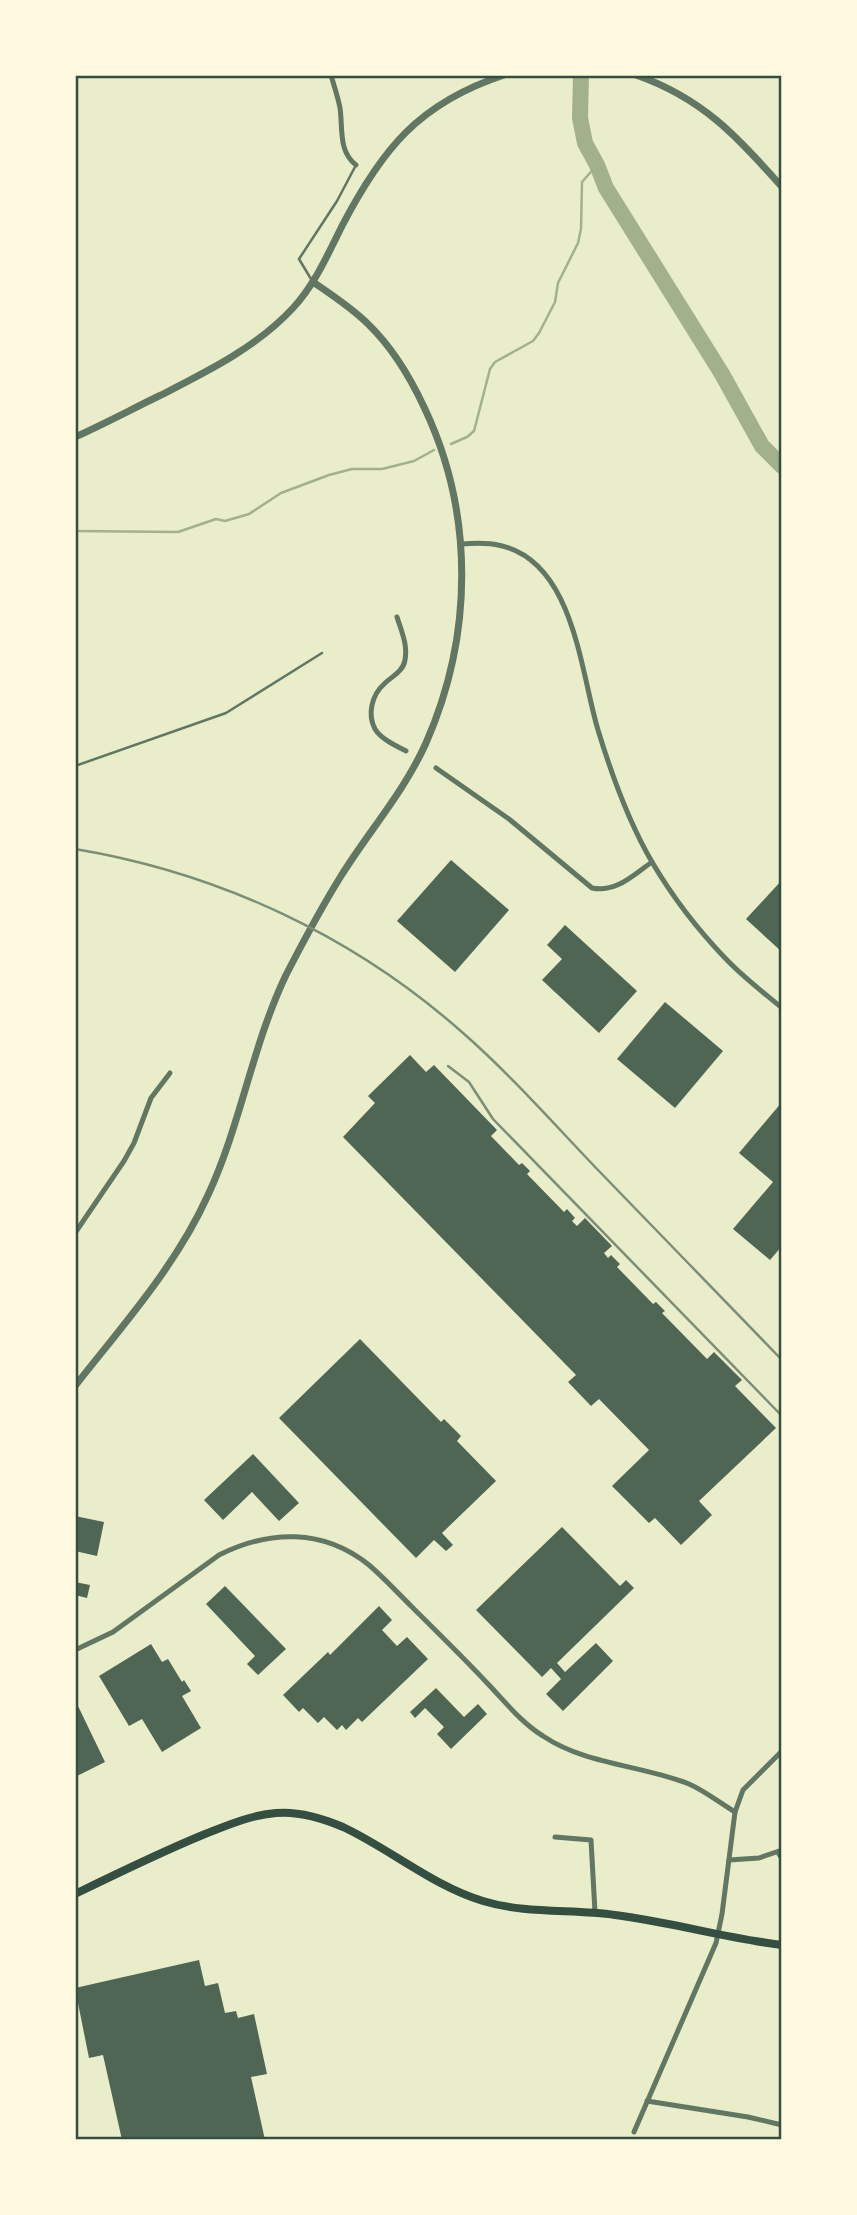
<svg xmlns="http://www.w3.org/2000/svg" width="857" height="2215" viewBox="0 0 857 2215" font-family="'Source Sans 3',sans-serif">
	<rect width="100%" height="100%" fill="#e9edc9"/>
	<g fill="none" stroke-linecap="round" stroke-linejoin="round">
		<g stroke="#a3b18a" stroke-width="2.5">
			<polyline points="451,444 467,437 474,431 490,369 495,362 533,341 539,333 555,302 558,283 578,243 581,229 582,182 597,165"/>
			<polyline points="75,531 178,532 216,519 225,521 249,514 281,493 329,475 352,469 382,469 414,461 434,450"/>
		</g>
		<polyline stroke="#a3b18a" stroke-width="16" points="581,75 580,118 585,143 597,165 606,188 722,374 762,446 782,466"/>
	</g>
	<g fill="#4f6655">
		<polygon points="451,860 509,910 455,972 397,921"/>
		<polygon points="782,880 782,952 746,919"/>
		<polygon points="565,925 637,991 599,1033 542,980 562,959 547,945"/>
		<polygon points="665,1002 723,1051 675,1108 617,1059"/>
		<polygon points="410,1055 426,1072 434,1065 497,1130 491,1136 519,1165 522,1163 530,1171 527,1174 564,1212 567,1209 575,1218 572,1221 577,1226 585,1218 612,1246 604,1253 608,1258 611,1255 620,1264 617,1267 653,1304 656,1302 665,1311 662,1313 707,1359 714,1352 742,1380 735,1386 776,1428 699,1501 712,1515 681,1545 655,1518 649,1523 612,1486 649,1450 599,1399 591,1406 568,1382 576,1375 343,1137 375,1103 368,1096"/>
		<polygon points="782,1102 782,1246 770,1260 733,1229 773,1182 739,1153"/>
		<polygon points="360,1339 441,1422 444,1419 461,1436 457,1441 496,1481 442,1533 453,1545 446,1551 434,1540 416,1558 279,1418"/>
		<polygon points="253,1454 299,1503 279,1521 252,1492 223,1520 204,1500"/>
		<polygon points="75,1516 104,1522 97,1556 75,1551"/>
		<polygon points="562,1527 620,1586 626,1580 634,1588 557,1663 565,1672 596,1643 613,1661 563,1711 546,1694 561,1679 551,1668 542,1677 476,1610"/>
		<polygon points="75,1582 90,1585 87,1598 75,1595"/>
		<polygon points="225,1586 286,1649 258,1675 247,1664 255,1656 206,1604"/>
		<polygon points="379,1606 392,1620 382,1630 397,1646 407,1637 428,1659 362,1722 358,1718 346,1730 342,1725 337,1730 324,1717 318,1723 303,1708 299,1712 283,1695 328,1652 330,1655"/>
		<polygon points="151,1644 162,1662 168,1659 182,1682 184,1680 191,1691 182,1696 201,1728 162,1752 142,1719 129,1726 99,1676"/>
		<polygon points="436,1688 464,1717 478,1704 487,1714 451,1749 437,1734 444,1727 425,1708 415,1718 410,1712"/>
		<polygon points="78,1706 105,1762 75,1777 75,1708"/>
		<polygon points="199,1960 205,1986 218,1983 225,2013 236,2011 238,2018 254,2014 267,2074 251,2077 265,2140 122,2140 103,2055 89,2058 75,1988"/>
	</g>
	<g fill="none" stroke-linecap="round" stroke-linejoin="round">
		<g stroke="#617663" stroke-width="2.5">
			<polyline points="311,279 299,259 337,201 356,165"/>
			<polyline points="75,766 226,713 322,653"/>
			<polyline points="777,1853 782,1861"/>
		</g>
		<g stroke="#617663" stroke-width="5">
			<path d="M331 75C334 86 338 97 340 108 343 128 338 151 356 165"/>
			<path d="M461 544C473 543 486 542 498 545 574 560 580 670 598 730 612 776 628 821 652 862 672 896 699 931 726 959 743 977 763 992 782 1008"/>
			<path d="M397 617C401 630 408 645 405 660 403 672 392 676 384 684 372 695 367 714 375 729 381 739 396 746 406 751"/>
			<path d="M436 768 509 819 592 888C616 893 633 875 652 862"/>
			<polyline points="75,1233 124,1161 134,1143 151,1098 170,1073"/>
			<path d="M75 1650 113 1632 219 1555C269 1530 323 1528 369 1565 383 1577 397 1592 411 1606 437 1632 464 1658 489 1685 506 1703 522 1723 543 1736 586 1765 642 1765 689 1784 705 1791 720 1803 735 1812"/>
			<polyline points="555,1837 591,1840 595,1912"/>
			<polyline points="729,1860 759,1858 782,1850"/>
			<polyline points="647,2101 748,2117 782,2125"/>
			<polyline points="634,2132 716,1943 722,1914 735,1812 743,1790 782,1751"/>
		</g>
		<g stroke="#617663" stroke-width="7">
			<path d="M636 75C702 98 737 136 782 187"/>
			<path d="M75 437C104 424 132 409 161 395 208 371 257 347 293 308 315 284 328 254 342 226 382 149 419 103 504 75"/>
			<path d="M75 1386C123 1325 176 1266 208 1195 241 1124 252 1046 286 975 303 942 321 908 341 876 369 831 404 792 426 743 473 636 475 514 424 407 410 377 393 348 368 324 352 308 332 295 313 282"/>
		</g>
		<path stroke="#344e41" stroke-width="8" d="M75 1894C118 1873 161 1852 205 1834 228 1825 251 1815 276 1813 299 1811 322 1818 343 1827 390 1849 433 1886 483 1901 525 1914 572 1909 615 1915 671 1922 725 1938 782 1945"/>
		<g stroke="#7c8e77" stroke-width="2.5">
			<path d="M75 849C219 873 354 936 463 1033 511 1075 553 1123 597 1169 659 1233 720 1296 782 1360"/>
			<polyline points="448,1066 469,1082 493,1119 782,1416"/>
		</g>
	</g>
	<rect width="857" height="2215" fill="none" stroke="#fefae0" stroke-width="154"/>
	<rect x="77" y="77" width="703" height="2061" fill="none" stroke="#344e41" stroke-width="2.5"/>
</svg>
